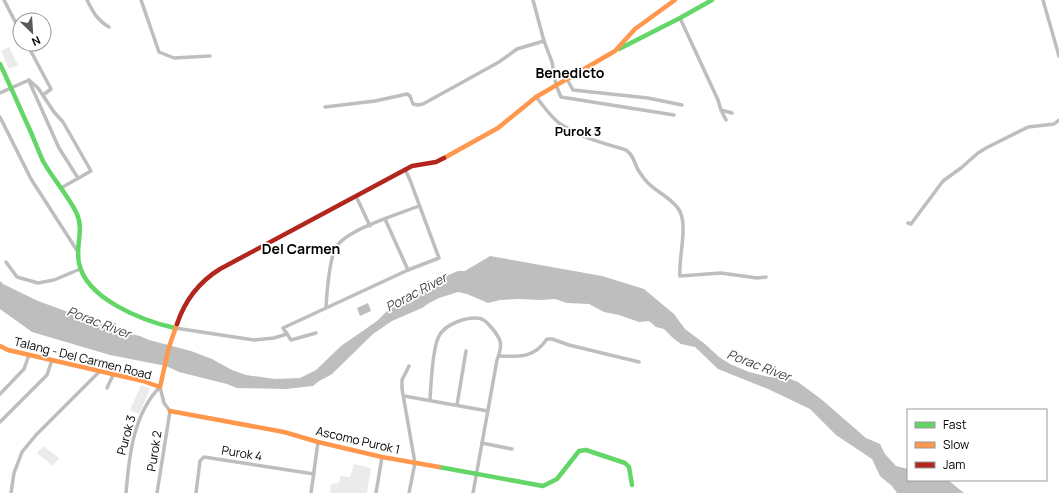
<svg xmlns="http://www.w3.org/2000/svg" width="1059" height="493" viewBox="0 0 1059 493" font-family="Manrope,sans-serif">
	<rect width="100%" height="100%" fill="#fff"/>
	<g fill="#ebebeb">
		<polygon points="9,47 18,65 9,69 1,51"/>
		<polygon points="141,385 150,389 139,414 130,410"/>
		<polygon points="43,446 59,458 53,466 37,453"/>
		<polygon points="354,464 371,468 367,493 330,493 331,484 339,483 341,476 350,477"/>
	</g>
	<g fill="#bebebe">
		<path d="M490 256 602 276 644 289 674 314 685 329 705 344 719 357 730 364 749 372 769 377H785L798 382 821 399 866 438 880 444 885 454 896 466 908 469V480H948L964 493H897L892 486 880 476 872 459 836 435 810 409 768 389 718 369 695 347 681 344 674 339 664 329 656 327 649 321 639 322 619 315 604 312 589 304 567 303 555 299 541 300 518 299 500 300 488 303 467 294 458 292 439 298 429 303 422 308 392 321 373 334 332 374C326 378 319 380 313 386L286 389 237 388 227 384 179 372 166 366 110 355 32 332 0 309V281L3 284 38 301 126 333 140 336 149 340 191 351 212 359 232 370 246 375 275 379 300 378 316 370 341 346 377 321 391 307 401 301 414 296 425 285 458 271H465Z"/>
		<polygon points="368,303 371,311 360,316 357,308"/>
	</g>
	<g fill="none" stroke-linecap="round" stroke-linejoin="round">
		<g stroke="#bebebe" stroke-width="3.5">
			<polyline points="4,0 20,31"/>
			<path d="M87 0C93 12 97 20 109 27"/>
			<polyline points="141,0 159,52 174,58 210,56"/>
			<polyline points="533,0 544,41 552,62 556,85 561,97 674,115"/>
			<polyline points="1043,0 1059,56"/>
			<polyline points="680,18 718,100 721,110 732,113"/>
			<polyline points="27,44 51,89 43,95"/>
			<polyline points="567,79 573,90 648,98 682,105"/>
			<polyline points="29,80 38,88 54,112 63,122 91,171 61,188"/>
			<polyline points="29,81 59,148 78,178"/>
			<polyline points="0,93 29,80"/>
			<path d="M536 97C543 105 550 116 559 123 579 137 603 143 626 150 633 155 634 161 637 168 640 173 644 179 648 183 657 192 669 197 677 207 690 222 678 256 680 276L721 273 757 278 766 277"/>
			<polyline points="325,107 375,101 407,94 410,96 413,104 418,105 423,104 499,62 517,49 544,41"/>
			<polyline points="721,110 726,120"/>
			<polyline points="0,117 31,179 78,252"/>
			<polyline points="356,196 370,226"/>
			<polyline points="385,219 408,270"/>
			<polyline points="908,223 911,224 943,181 961,168 978,153 986,148 1028,127 1046,125 1054,124 1059,120"/>
			<polyline points="6,262 17,277 38,283 54,280 80,269"/>
			<path d="M326 307C327 291 329 263 335 249 344 230 399 214 419 206"/>
			<polyline points="175,328 254,340 274,338 287,334"/>
			<polyline points="316,333 291,340 283,328 408,270 439,258 410,180 405,169"/>
			<path d="M499 356C520 357 534 358 547 339H552L569 345 639 362"/>
			<polyline points="409,366 402,380 402,389 415,463 409,493"/>
			<polyline points="107,388 113,375"/>
			<polyline points="0,394 24,369 29,355"/>
			<polyline points="404,396 488,411"/>
			<path d="M430 400C431 385 432 349 439 336 445 324 469 315 482 319 486 321 488 324 491 327 502 340 503 344 497 360L473 493"/>
			<polyline points="457,405 466,351"/>
			<polyline points="0,422 47,375 52,360"/>
			<polyline points="482,443 512,449"/>
			<polyline points="11,493 14,473 22,452 36,435 99,372"/>
			<path d="M126 493C129 457 133 414 160 387"/>
			<polyline points="157,493 170,411 164,403 160,387"/>
			<polyline points="196,493 200,461 204,457 314,474"/>
			<polyline points="311,493 318,442"/>
			<polyline points="376,493 382,457"/>
		</g>
		<g stroke="#63d668" stroke-width="4.5">
			<polyline points="619,49 680,18 712,0"/>
			<path d="M0 64C10 85 19 106 29 128 34 139 38 150 43 161 53 179 67 194 76 212 85 229 75 245 79 263 86 299 143 321 175 328"/>
			<polyline points="439,467 543,486 557,479 579,451 586,450 625,463 629,467 632,485"/>
		</g>
		<g stroke="#ff974d" stroke-width="4.5">
			<polyline points="444,158 498,128 536,97 615,51 635,29 675,0"/>
			<polyline points="0,346 8,350 143,381 160,387 169,347 177,324"/>
			<polyline points="170,411 284,432 318,442 382,457 439,467"/>
		</g>
		<path stroke="#b3261e" stroke-width="4.5" d="M177 324C185 300 199 282 220 269L412 166 436 162 444 158"/>
	</g>
	<g text-anchor="middle" dominant-baseline="central" stroke-width="3.5" stroke-linejoin="round" paint-order="stroke">
		<g font-size="12" fill="#000" stroke="#fff">
			<text transform="translate(83 358) rotate(14)">Talang - Del Carmen Road</text>
			<text transform="translate(126 435) rotate(-75)">Purok 3</text>
			<text transform="translate(358 440) rotate(13)">Ascomo Purok 1</text>
			<text transform="translate(154 451) rotate(-81)">Purok 2</text>
			<text transform="translate(242 453) rotate(9)">Purok 4</text>
		</g>
		<g font-size="13" font-weight="bold" fill="#000" stroke="#fff">
			<text x="578" y="131">Purok 3</text>
		</g>
		<g font-size="13" font-style="italic" fill="#434343" stroke="#fff">
			<text transform="translate(416 292) rotate(-28)">Porac River</text>
			<text transform="translate(99 322) rotate(21)">Porac River</text>
			<text transform="translate(759 365) rotate(21)">Porac River</text>
		</g>
		<g font-size="14" font-weight="bold" fill="#000" stroke="#fff">
			<text x="570" y="72">Benedicto</text>
			<text x="301" y="248">Del Carmen</text>
		</g>
	</g>
	<rect x="907" y="409" width="140" height="72" fill="#ffffff" stroke="#999999"/>
	<rect x="915" y="422" width="20" height="6" fill="#63d668" stroke="#999999"/>
	<text x="943" y="429" font-size="12" fill="#000000">Fast</text>
	<rect x="915" y="442" width="20" height="6" fill="#ff974d" stroke="#999999"/>
	<text x="943" y="449" font-size="12" fill="#000000">Slow</text>
	<rect x="915" y="462" width="20" height="6" fill="#b3261e" stroke="#999999"/>
	<text x="943" y="469" font-size="12" fill="#000000">Jam</text>
	<g transform="translate(32 32) rotate(155)"><circle r="19" fill="#ffffff" stroke="#999999"/>
	<path d="M0-3L7 15L0 10L-7 15Z" fill="#595959"/>
	<text y="-6" font-size="11" font-weight="bold" text-anchor="middle" fill="#000000">N</text>
	</g>
</svg>
